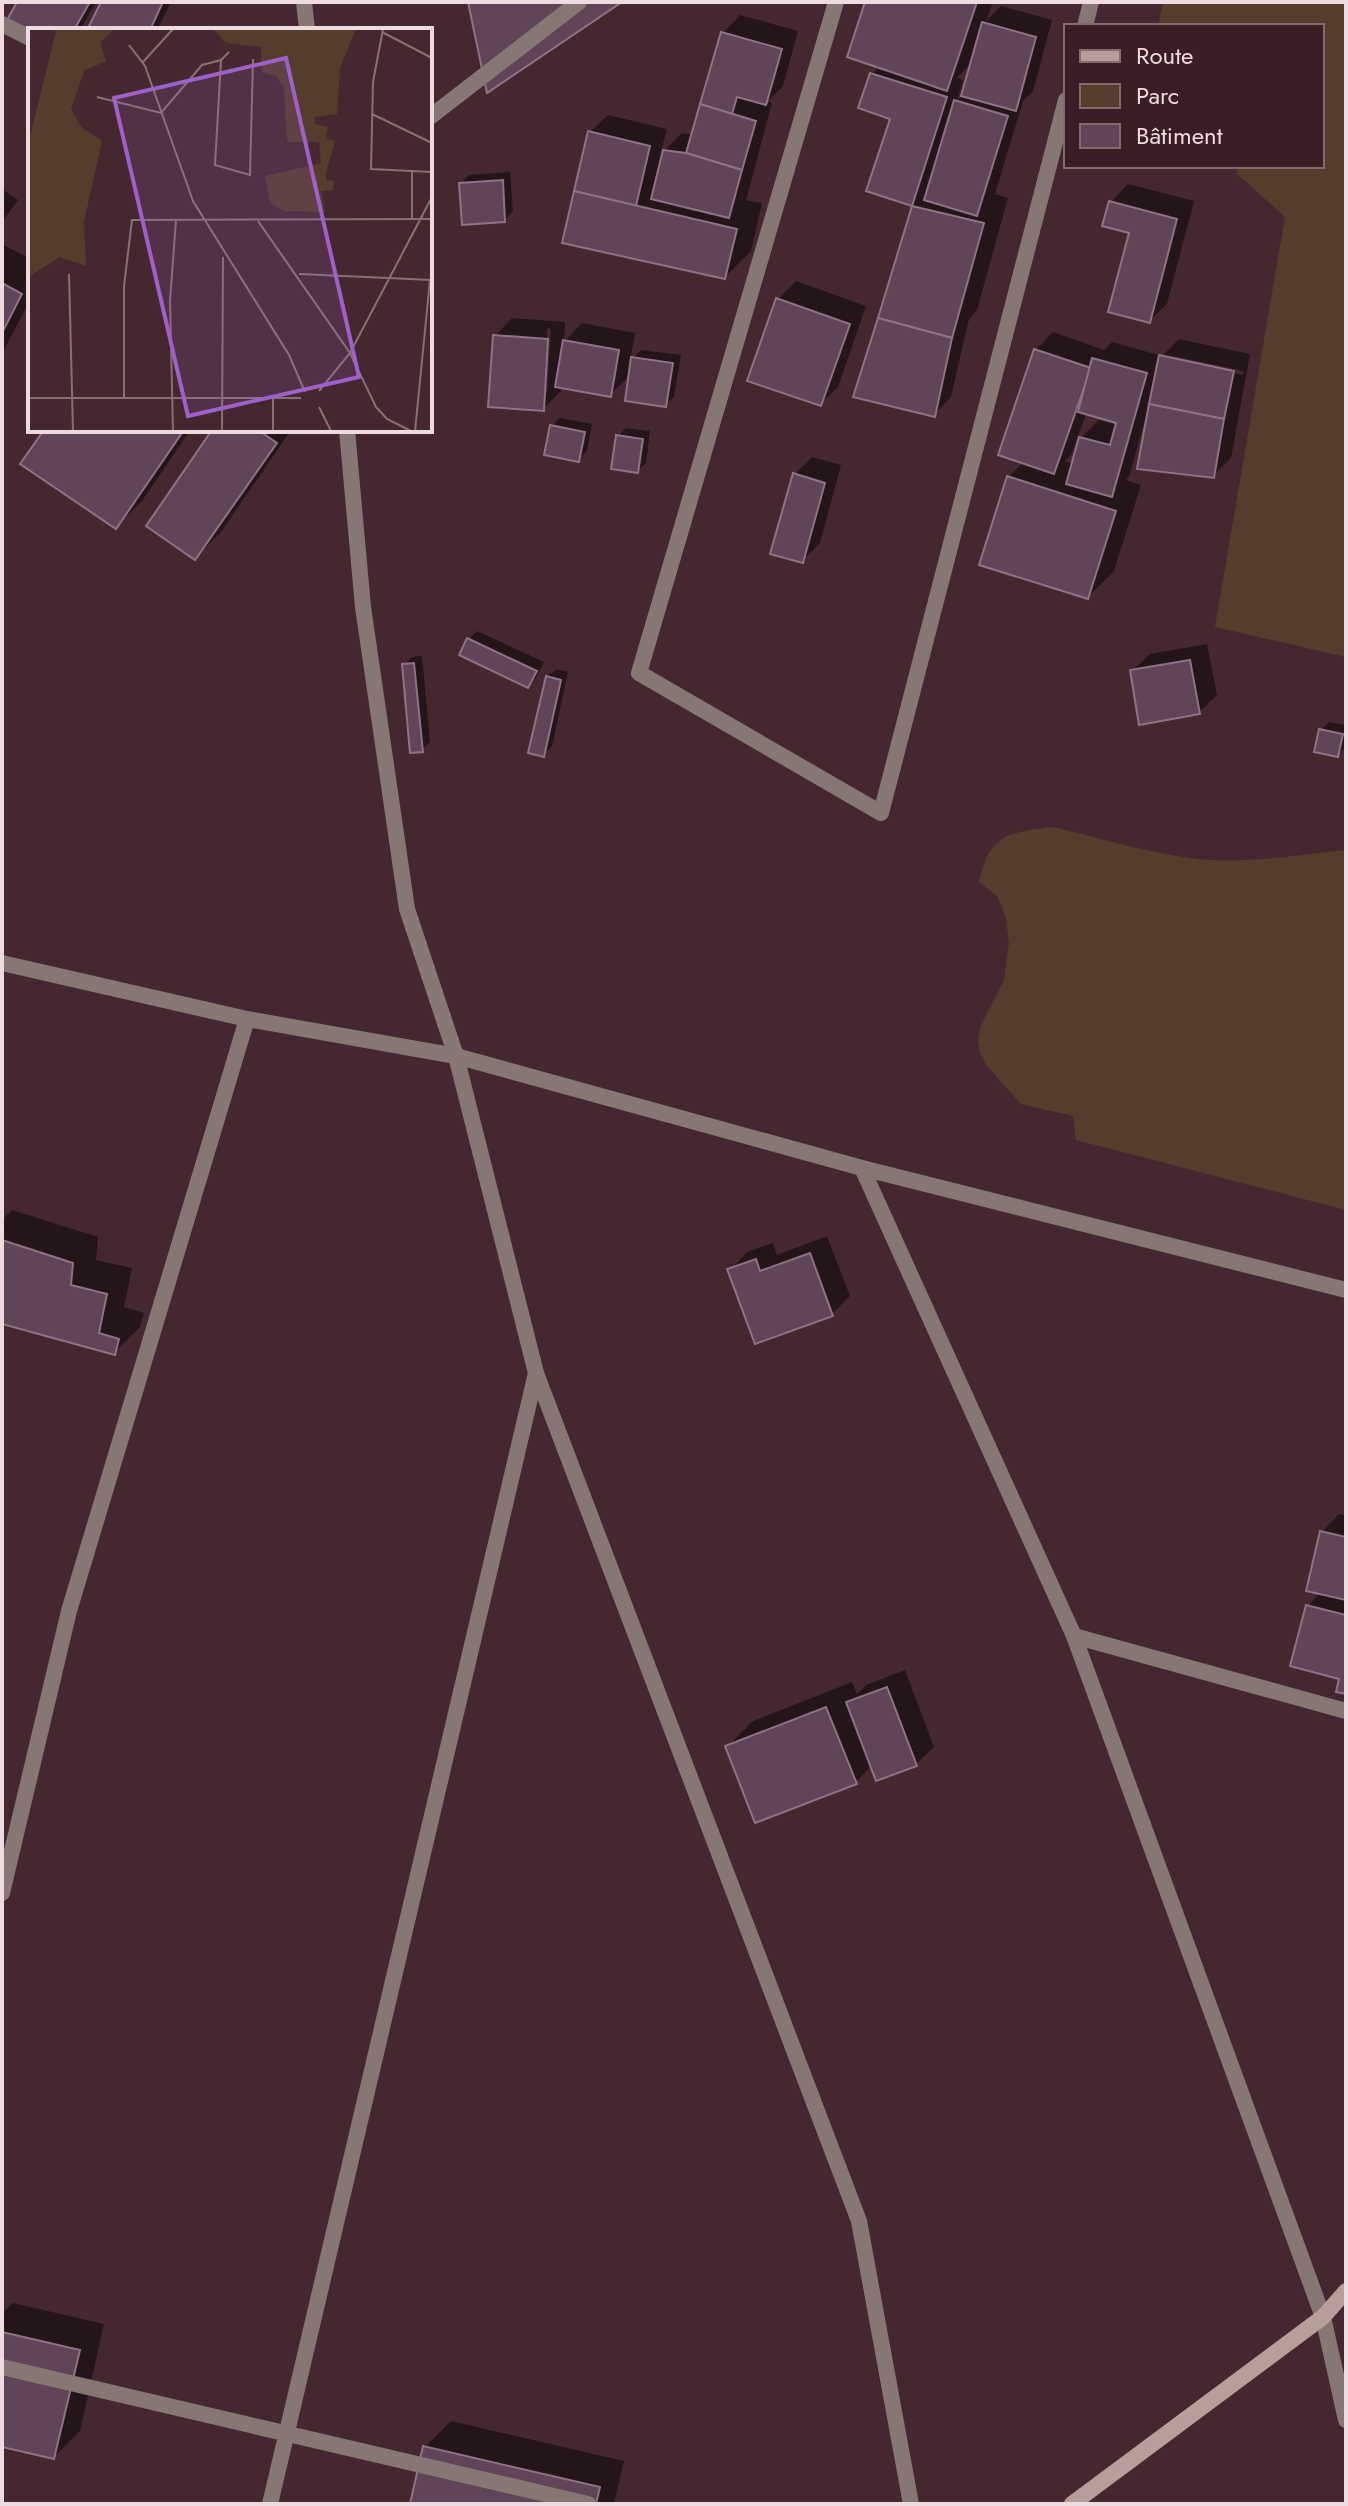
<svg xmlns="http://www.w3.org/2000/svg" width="1348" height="2506" viewBox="0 0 1348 2506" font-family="Jost,sans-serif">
	<rect width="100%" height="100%" fill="#45282f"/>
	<g fill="#553d2d">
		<polygon points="1163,2 1346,2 1346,657 1215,627 1285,217 1236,173 1238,166 1322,166 1322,26 1158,26"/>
		<path d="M1052 827C1100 838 1148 853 1197 859 1246 864 1298 855 1346 850V1210L1076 1140 1073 1116 1021 1104 987 1066 980 1053 978 1040 981 1025 1004 980 1009 943 1006 918 997 896 979 882C990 834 1007 833 1052 827Z"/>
	</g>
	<g fill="#0007" fill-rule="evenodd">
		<polygon points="19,2 96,2 80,30 30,30"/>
		<polygon points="103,2 171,2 157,30 90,30"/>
		<path d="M868 2H993L986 21 1001 6 1052 20 1033 91 1023 101 995 194 1008 198 977 310 969 319 951 397 934 415 856 396 915 205 869 190 892 117 872 74 879 66ZM973 61 964 93 957 101 963 80 957 78Z"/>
		<polygon points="740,15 798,31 783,86 767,102 772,103 746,200 762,203 751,251 725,277 564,241 590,132 608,115 667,129 660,155 682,133 693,135 723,33"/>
		<polygon points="510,172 513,211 505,220 461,184 469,175"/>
		<polygon points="1128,184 1194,201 1167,304 1149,321 1131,231 1111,202"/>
		<polygon points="2,189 18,200 2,222"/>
		<polygon points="2,244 30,259 30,300 2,354"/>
		<polygon points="796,281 866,306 838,387 820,404 778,299"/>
		<path d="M512 318 565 322 564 342 582 323 635 333 630 361 641 350 681 355 674 397 665 405 631 374 610 395 561 386V391L543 409 495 336ZM547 328 551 329 547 393H543Z"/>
		<path d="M1053 332 1104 350 1112 342 1162 356 1179 339 1250 354 1231 458 1213 476 1147 412 1129 477 1126 480 1141 485 1114 571 1088 597 1008 477 1024 462 1036 350ZM1172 356 1244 371 1243 375 1172 360ZM1087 412 1119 421 1118 425 1099 420 1081 438 1074 464 1065 461 1071 455Z"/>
		<polygon points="560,418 592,424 587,451 578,460 552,426"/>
		<polygon points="626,428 650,431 646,463 637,471 618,436"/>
		<polygon points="47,430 190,430 142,501 116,527"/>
		<polygon points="214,430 291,430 221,532 195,558"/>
		<polygon points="812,457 841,465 820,543 803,560 795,474"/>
		<polygon points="477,631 544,662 536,678 528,686 469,639"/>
		<polygon points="1207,644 1217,695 1199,712 1132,671 1150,654"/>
		<polygon points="422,656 430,742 422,750 404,665 412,657"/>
		<polygon points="556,669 568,672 552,746 543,754 547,677"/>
		<polygon points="1329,722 1346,725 1346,747 1337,755 1321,730"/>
		<polygon points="12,1210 98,1237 96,1260 132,1268 124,1307 144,1313 140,1327 114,1353 2,1322 2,1220"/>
		<polygon points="827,1236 850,1296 832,1314 730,1270 747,1252 773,1243 777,1255"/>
		<polygon points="1339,1514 1346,1516 1346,1692 1341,1677 1308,1606 1321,1592 1322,1532"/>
		<polygon points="905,1670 934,1747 916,1764 872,1765 856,1782 727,1747 753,1721 852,1682 857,1694 866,1685"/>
		<polygon points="13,2303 104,2324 80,2431 54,2457 2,2445 2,2313"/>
		<polygon points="451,2421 624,2461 614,2504 412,2504 425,2447"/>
	</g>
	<g fill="#5f4557" stroke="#8e7286" stroke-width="2">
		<polygon points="17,2 90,2 74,30 30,30 7,20"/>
		<polygon points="101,2 163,2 150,30 87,30"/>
		<polygon points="468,2 622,2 487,93"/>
		<polygon points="865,2 977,2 947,91 847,57"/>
		<polygon points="982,22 1036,37 1016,111 961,96"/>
		<polygon points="721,32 782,49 766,105 737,97 732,114 700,104"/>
		<polygon points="870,73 947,97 912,206 866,191 890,119 858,108"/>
		<polygon points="954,100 1008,116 977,216 924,200"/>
		<polygon points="700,104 756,121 742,170 686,153"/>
		<polygon points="588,131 650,146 636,206 574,191"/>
		<polygon points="663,150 686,153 742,170 729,218 651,199"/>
		<polygon points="503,180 505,222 462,225 459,183"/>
		<polygon points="574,191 737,229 725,279 562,243"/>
		<polygon points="1109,201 1177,219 1150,323 1108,312 1129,233 1102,226"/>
		<polygon points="912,206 984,223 952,338 878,318"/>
		<polygon points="2,283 22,294 2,333"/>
		<polygon points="776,298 850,324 821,406 747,381"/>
		<polygon points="878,318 952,338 935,417 853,397"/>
		<polygon points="493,335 548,339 544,411 488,407"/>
		<polygon points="563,340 619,350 611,397 555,387"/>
		<polygon points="1034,349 1091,368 1054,474 998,455"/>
		<polygon points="1159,355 1234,371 1224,419 1149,404"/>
		<polygon points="631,357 673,363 666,407 625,401"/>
		<polygon points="1092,358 1147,373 1112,497 1066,484 1079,437 1110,445 1116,423 1078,412"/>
		<polygon points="1149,404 1224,419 1214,478 1137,469"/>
		<polygon points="550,425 585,432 579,462 544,455"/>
		<polygon points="44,430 184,430 116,529 20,464"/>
		<polygon points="212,430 258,430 277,443 195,560 146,526"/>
		<polygon points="616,435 643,439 638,473 611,469"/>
		<polygon points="793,473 825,483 803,563 770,554"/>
		<polygon points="1007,476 1116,511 1088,599 979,565"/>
		<polygon points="467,638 537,671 528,688 459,655"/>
		<polygon points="1190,660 1200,714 1139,725 1130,670"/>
		<polygon points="414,663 423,752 410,753 402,664"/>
		<polygon points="546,676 561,680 544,757 528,753"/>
		<polygon points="1319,729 1343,734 1338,757 1314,752"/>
		<polygon points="2,1240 73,1263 71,1285 107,1294 99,1333 119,1339 115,1355 2,1324"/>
		<polygon points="810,1253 833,1316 755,1344 727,1269 756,1259 760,1271"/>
		<polygon points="1320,1531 1346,1537 1346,1600 1306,1591"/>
		<polygon points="1306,1605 1346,1615 1346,1694 1336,1692 1339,1679 1290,1666"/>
		<polygon points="887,1687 917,1766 876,1781 846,1702"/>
		<polygon points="826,1707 857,1784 755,1823 725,1746"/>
		<polygon points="2,2332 80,2350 54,2459 2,2447"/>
		<polygon points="423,2446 600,2487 596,2504 410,2504"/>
	</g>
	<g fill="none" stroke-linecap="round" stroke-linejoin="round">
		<g stroke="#867775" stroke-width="16">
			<polyline points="304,2 307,30"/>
			<polyline points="836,2 639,673 881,813 1066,100"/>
			<polyline points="2,24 30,38"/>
			<polyline points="1085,26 1091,2"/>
			<polyline points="430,117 579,2"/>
			<polyline points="347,430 363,607 407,909 456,1056 536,1373 859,2221 911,2504"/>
			<polyline points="2,963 247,1019 456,1056 862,1168 1346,1290"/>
			<polyline points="862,1168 1074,1636 1323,2317 1346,2420"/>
			<polyline points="1074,1636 1346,1711"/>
			<polyline points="2,1893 69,1611 247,1019"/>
			<polyline points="2,2367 588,2504"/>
			<polyline points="270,2504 536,1373"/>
		</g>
		<polyline stroke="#b69e9a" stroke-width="16" points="1072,2504 1323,2317 1346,2291"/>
	</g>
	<g transform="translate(28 28)">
		<rect width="404" height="404" fill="#45282f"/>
		<path d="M20 1H87L72 14 78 33 56 43 43 81 54 100 74 113 56 194 58 238 32 229 0 249V117L28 3ZM185 1H328L312 40 309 86 287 89V96L300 99 298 111 307 113 298 145V152L306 153 305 162 293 163 297 184 256 183 242 175 237 148 293 135 291 114H259L256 60 248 48 234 45 233 19 198 15Z" fill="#553d2d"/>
		<path fill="none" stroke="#897075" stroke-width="2" d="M355 1 345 54 343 141 404 144M354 4 404 30M101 17 117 38 165 173 261 327 277 364M193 32 187 137 222 147 225 31M115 34 145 1M69 69 133 85 174 37 193 32 201 24M344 86 404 115M384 144V190M230 193 322 325 348 379 359 391 383 403M41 246 45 403M271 246 404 252M291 363 322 325 404 169M0 370H273M96 370V258L104 192 404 191M291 379 303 403M145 403 142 273 148 192M194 403 195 229M245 403V371M387 403 402 252"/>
		<path fill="#9e60c9" fill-opacity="0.15" stroke="#9e60c9" stroke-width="4" d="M258 30 331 349 160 388 86 70Z"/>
		<rect width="404" height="404" fill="none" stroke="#eedbdf" stroke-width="4"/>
	</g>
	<rect width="1348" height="2506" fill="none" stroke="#eedbdf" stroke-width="8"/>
	<rect x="1064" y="24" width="260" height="144" fill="#3a1e25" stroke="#826a6f" stroke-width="2"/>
	<rect x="1080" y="50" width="40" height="12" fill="#b69e9a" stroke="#826a6f" stroke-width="2"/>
	<text x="1136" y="64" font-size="24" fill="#eedbdf">Route</text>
	<rect x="1080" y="84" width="40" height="24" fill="#553d2d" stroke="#826a6f" stroke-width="2"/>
	<text x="1136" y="104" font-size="24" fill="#eedbdf">Parc</text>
	<rect x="1080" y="124" width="40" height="24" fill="#5f4557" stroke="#826a6f" stroke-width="2"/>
	<text x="1136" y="144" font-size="24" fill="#eedbdf">Bâtiment</text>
</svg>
